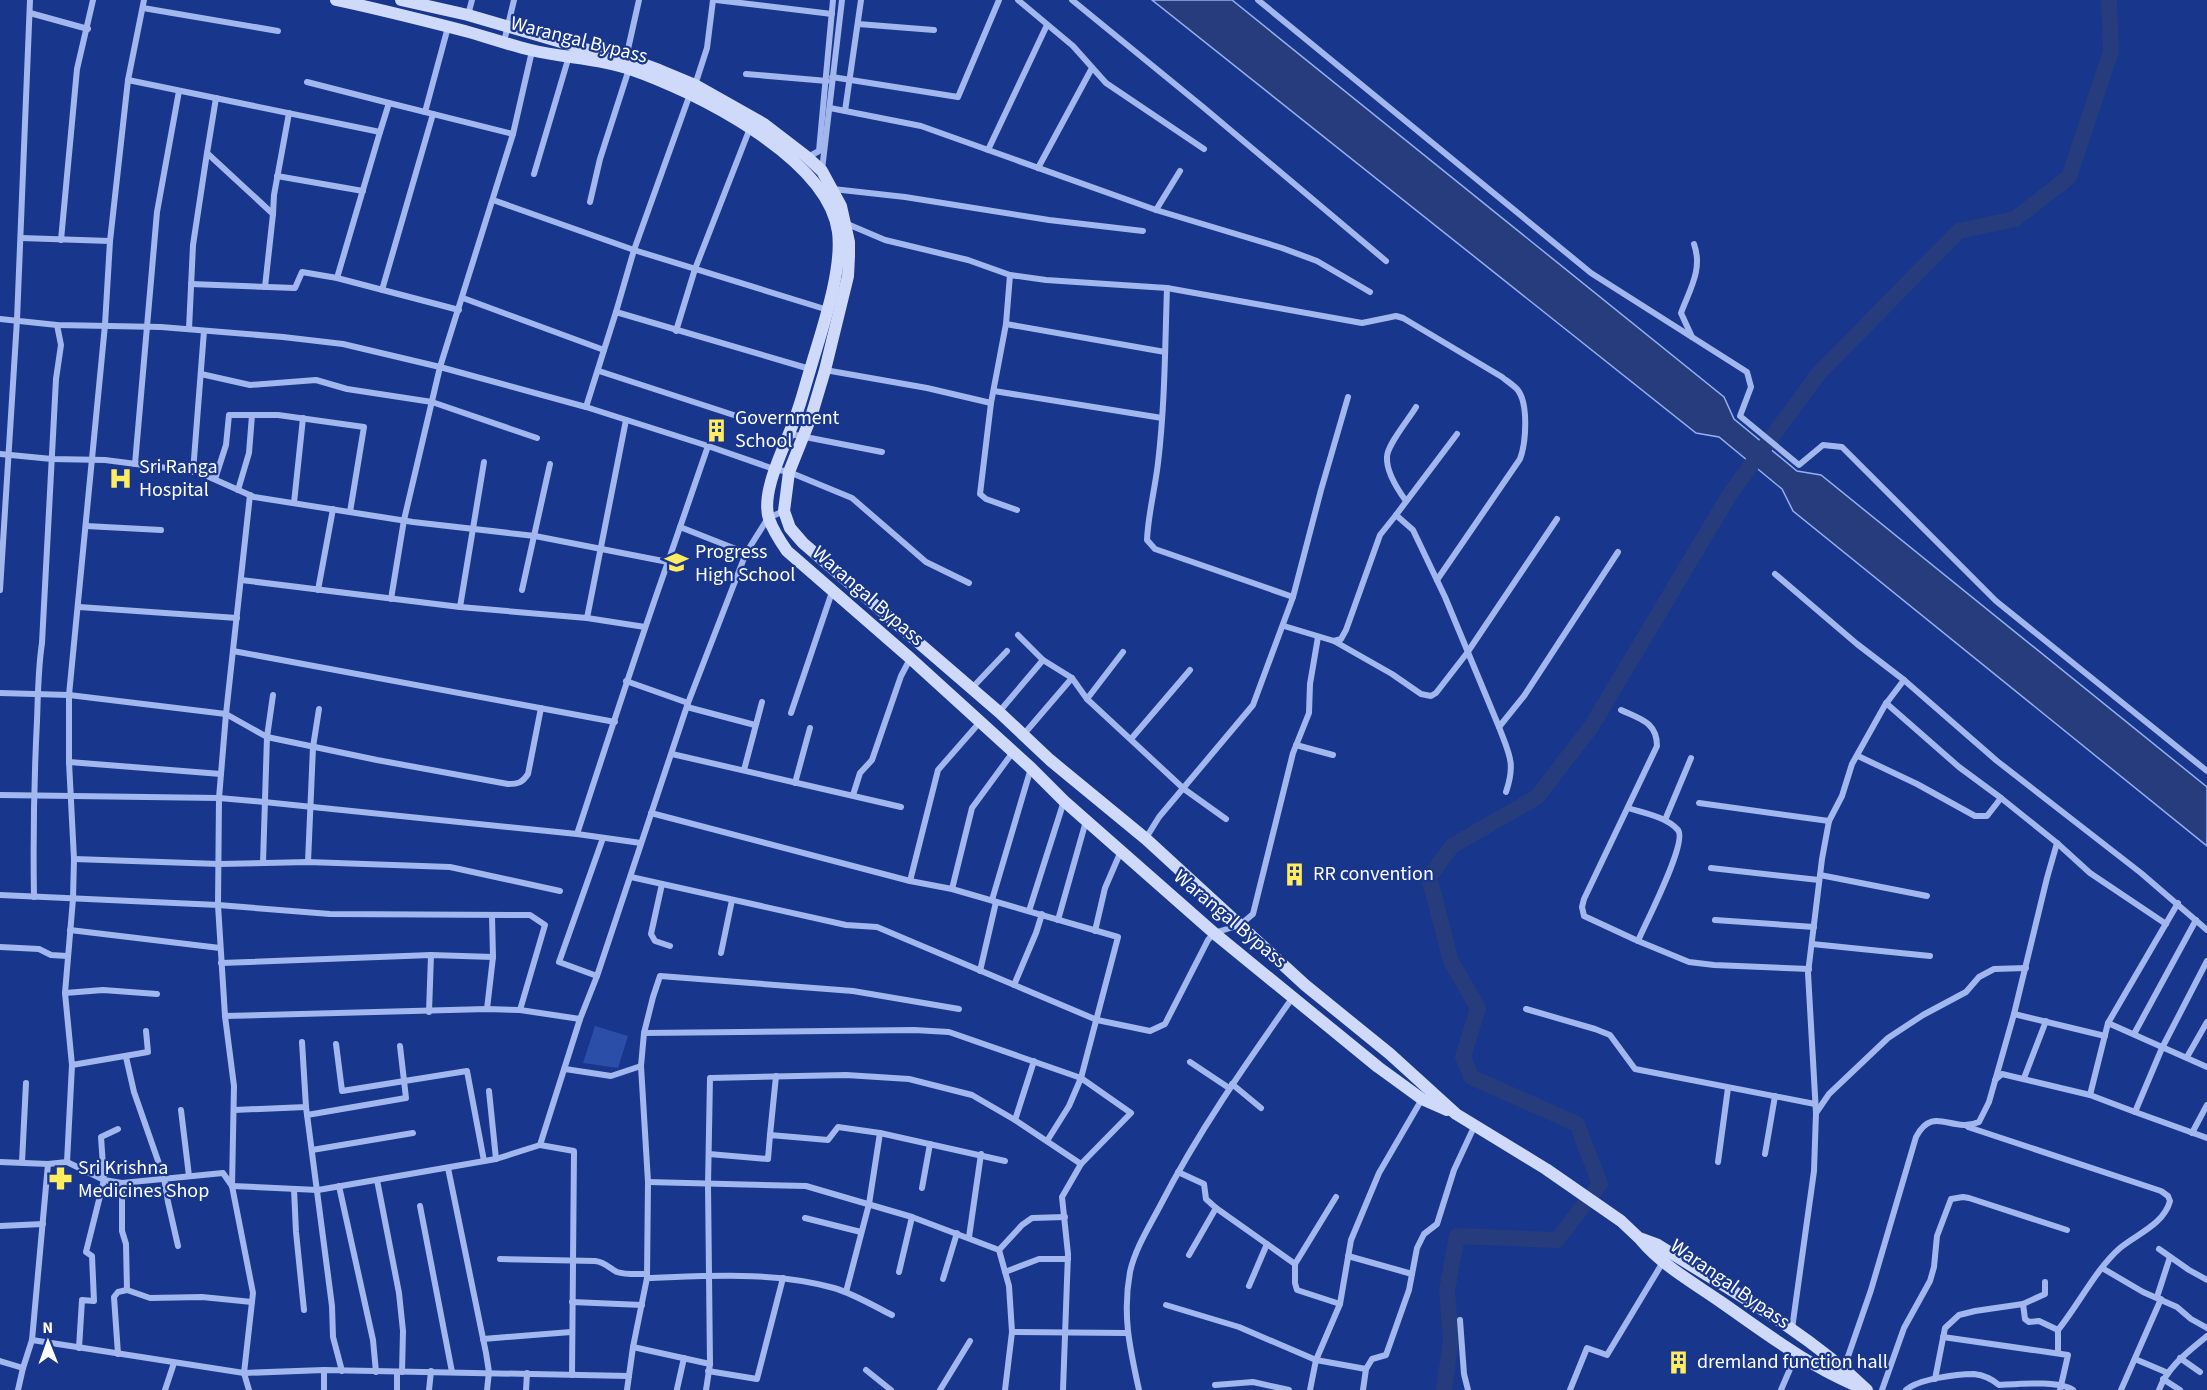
<svg xmlns="http://www.w3.org/2000/svg" width="2207" height="1390" viewBox="0 0 2207 1390" font-family="'Source Sans 3',sans-serif">
	<rect width="100%" height="100%" fill="#18368b"/>
	<polygon fill="#2b4ea9" points="595,1026 628,1036 618,1068 583,1063"/>
	<polygon fill="#263c7c" stroke="#94aff0" stroke-width="1.5" points="1152,0 1232,0 1724,397 1734,419 1797,471 1821,475 2207,787 2207,846 1793,511 1782,489 1719,437 1696,433"/>
	<g fill="none" stroke-linecap="round" stroke-linejoin="round">
		<polyline stroke="#263c7c" stroke-width="16" points="1444,1390 1451,1340 1447,1291 1457,1236 1557,1240 1600,1184 1577,1124 1471,1077 1463,1057 1478,1008 1451,961 1429,877 1452,846 1537,797 1591,727 1730,494 1819,373 1959,231 2015,219 2069,177 2111,51 2109,0"/>
		<g stroke="#a2b7ee" stroke-width="6">
			<polyline points="716,0 832,14"/>
			<polyline points="1018,0 1073,46 1106,83 1204,149"/>
			<polyline points="1072,0 1203,107 1386,261"/>
			<polyline points="1258,0 1591,273 1747,372 1751,387 1740,416 1799,465 1823,445 1842,447 1996,601 2207,771"/>
			<polyline points="143,8 278,31"/>
			<polyline points="30,13 88,29"/>
			<polyline points="468,15 472,0"/>
			<polyline points="858,24 934,30"/>
			<polyline points="504,42 514,0"/>
			<polyline points="626,58 639,0"/>
			<polyline points="746,74 827,81"/>
			<polyline points="832,77 958,97 999,0"/>
			<polyline points="128,80 144,0"/>
			<polyline points="307,82 389,103"/>
			<polyline points="695,85 707,48 713,0"/>
			<polyline points="216,98 207,153 273,214 265,287"/>
			<polyline points="830,108 921,126 1156,210 1282,248 1317,261 1370,292"/>
			<polyline points="845,111 861,0"/>
			<polyline points="425,112 448,27"/>
			<polyline points="988,150 1047,25"/>
			<polyline points="808,157 819,151 833,0"/>
			<polyline points="1038,168 1092,68"/>
			<polyline points="822,170 842,0"/>
			<polyline points="534,174 569,56"/>
			<polyline points="277,176 363,191"/>
			<polyline points="833,189 905,197 1049,220 1143,231"/>
			<polyline points="493,200 634,250 828,310"/>
			<polyline points="590,202 600,159 629,69"/>
			<polyline points="1156,210 1180,171"/>
			<polyline points="273,214 274,195 289,113"/>
			<path d="M845 223 885 240 968 260 1010 275 1046 280 1167 288 1362 323 1396 316 1403 318 1502 377C1507 381 1513 385 1517 389 1529 403 1526 443 1520 459L1437 580"/>
			<polyline points="21,238 110,241 105,325 69,695 69,762 74,859 73,899 65,993 72,1065 67,1162"/>
			<polyline points="61,240 77,69 93,0"/>
			<polyline points="110,241 128,80 380,132 389,103 513,134 532,51"/>
			<polyline points="337,278 380,132"/>
			<polyline points="191,284 295,288 302,272 337,278 459,310"/>
			<path d="M1167 288C1165 346 1165 405 1158 463 1155 489 1148 515 1147 540L1155 549 1293 597"/>
			<polyline points="382,290 433,114"/>
			<polyline points="463,298 604,350"/>
			<polyline points="616,312 634,250 690,94"/>
			<polyline points="0,319 57,325 161,327 283,337 343,344 440,367 513,134"/>
			<polyline points="1006,324 1165,352"/>
			<polyline points="189,329 193,245 207,153"/>
			<polyline points="676,331 695,269 750,128"/>
			<path d="M1692 337 1681 313C1690 289 1703 269 1694 244"/>
			<polyline points="825,370 927,388 991,403 1006,324 1010,275"/>
			<polyline points="599,371 755,422"/>
			<polyline points="201,374 250,385 316,380 347,389 432,402 537,438"/>
			<polyline points="994,391 1162,418"/>
			<polyline points="991,403 980,494 986,499 1017,510"/>
			<polyline points="586,407 616,312 810,369"/>
			<polyline points="790,434 882,452"/>
			<polyline points="0,454 52,459 105,460 198,472 254,497 413,522 535,536 668,562 708,446"/>
			<polyline points="135,464 157,212 179,91"/>
			<polyline points="193,472 204,331"/>
			<polyline points="215,479 226,445 229,415 278,415 364,427 350,512"/>
			<polyline points="238,490 249,453 252,415"/>
			<path d="M1406 501C1398 490 1386 472 1387 457 1387 445 1409 419 1416 407"/>
			<polyline points="294,503 303,418"/>
			<polyline points="1396,515 1457,434"/>
			<polyline points="86,526 161,530"/>
			<polyline points="680,527 746,553"/>
			<polyline points="1775,574 1857,644 1904,680 1997,761 2141,873 2207,930"/>
			<polyline points="241,580 460,607 484,462"/>
			<polyline points="0,590 17,320 30,0"/>
			<polyline points="318,590 333,509"/>
			<polyline points="522,590 550,464"/>
			<polyline points="391,599 404,520 440,367 586,407 708,446 774,469 789,472 852,498 926,562 969,583"/>
			<polyline points="79,607 237,618"/>
			<polyline points="460,607 587,618 645,627"/>
			<polyline points="587,618 626,420"/>
			<polyline points="1284,626 1334,641 1341,639 1346,630 1380,535 1396,515 1413,530 1445,597 1499,727 1524,696 1618,552"/>
			<polyline points="1018,635 1043,660 1072,678 1087,699"/>
			<polyline points="1334,641 1392,674 1421,694 1431,696 1436,693 1467,653 1557,519"/>
			<polyline points="233,651 615,722"/>
			<polyline points="1123,652 1087,699 1184,789 1226,819"/>
			<polyline points="626,681 688,703"/>
			<polyline points="972,688 1007,651"/>
			<path d="M0 693 69 695 226 714 267 737 377 760 508 784C518 784 522 783 528 774L541 708"/>
			<polyline points="1886,703 1959,767 2001,798 2057,843 2090,873 2166,924"/>
			<polyline points="687,707 755,725"/>
			<path d="M1621 710C1640 719 1657 722 1657 746L1584 899 1582 907 1584 916 1638 941"/>
			<polyline points="999,712 1043,660"/>
			<polyline points="791,713 832,592"/>
			<path d="M1499 727C1509 754 1516 763 1506 792"/>
			<polyline points="1024,734 1072,678"/>
			<polyline points="1131,739 1190,670"/>
			<polyline points="1296,745 1333,755"/>
			<polyline points="672,754 901,807"/>
			<polyline points="1858,756 1917,784 1975,816 1987,816 2001,798"/>
			<polyline points="69,762 221,774"/>
			<polyline points="744,770 762,702"/>
			<polyline points="795,783 810,728"/>
			<polyline points="0,795 219,798 264,802 577,834 641,843"/>
			<polyline points="853,795 860,773 872,760 901,676 910,659"/>
			<polyline points="1699,803 1829,821"/>
			<path d="M1628 808C1644 813 1667 817 1678 830 1688 842 1645 924 1638 941L1689 962 1714 965 1809 969"/>
			<polyline points="651,813 910,881 952,889 1118,937 1081,1078 1069,1106 1047,1141"/>
			<polyline points="1665,820 1691,758"/>
			<path d="M577 834C607 743 636 652 668 562"/>
			<polyline points="1146,838 1159,817 1253,705 1293,597 1321,490 1348,397"/>
			<polyline points="74,859 219,864 308,862 450,867 560,891"/>
			<polyline points="308,862 313,747 319,709"/>
			<polyline points="263,863 267,737 273,695"/>
			<polyline points="1711,868 1819,880"/>
			<polyline points="1820,875 1927,896"/>
			<polyline points="631,877 846,925 877,927 1097,1020 1150,1031 1165,1024 1208,940 1214,933 1240,925 1253,914 1293,753 1309,713 1310,684 1318,637"/>
			<polyline points="910,881 938,770 980,722"/>
			<polyline points="662,884 651,934 655,941 670,946"/>
			<polyline points="952,889 972,808 1013,752"/>
			<polyline points="0,895 218,905 330,914 530,915 545,925 520,1010"/>
			<path d="M34 897C33 838 34 780 37 721 38 695 38 669 42 643L56 379 61 345 57 325"/>
			<polyline points="992,900 1031,768"/>
			<polyline points="1029,911 1064,801"/>
			<polyline points="1058,920 1086,821"/>
			<polyline points="1715,920 1814,927"/>
			<polyline points="70,930 220,948"/>
			<polyline points="1095,931 1105,888 1121,851"/>
			<polyline points="1812,944 1930,956"/>
			<polyline points="0,947 39,949 51,955 67,956"/>
			<polyline points="721,953 732,900"/>
			<polyline points="221,963 431,955 493,957"/>
			<polyline points="980,971 996,902"/>
			<polyline points="597,976 559,962 603,838"/>
			<polyline points="1014,985 1036,933 1042,914"/>
			<polyline points="65,993 103,990 157,994"/>
			<polyline points="487,1009 493,957 492,916"/>
			<polyline points="1526,1009 1595,1029 1610,1035 1635,1069 1815,1104"/>
			<polyline points="429,1012 431,955"/>
			<polyline points="2014,1014 2047,878 2057,843"/>
			<polyline points="225,1016 487,1009 520,1010 580,1019"/>
			<polyline points="2108,1023 2207,1067"/>
			<polyline points="644,1033 914,1030 949,1032 1081,1078 1131,1113 1081,1164 1062,1197 1068,1254 1063,1390"/>
			<polyline points="2134,1034 2196,920"/>
			<polyline points="336,1044 342,1091 467,1071 484,1161"/>
			<polyline points="126,1057 134,1092 164,1178 168,1202 178,1246"/>
			<polyline points="2187,1057 2207,1022"/>
			<polyline points="1190,1062 1229,1088"/>
			<polyline points="72,1065 148,1052 146,1031"/>
			<polyline points="565,1069 611,1076 641,1066"/>
			<polyline points="2024,1078 2046,1021"/>
			<polyline points="1995,1080 2002,1074 2090,1095 2135,1112 2162,1048 2207,961"/>
			<polyline points="1232,1084 1261,1108"/>
			<polyline points="489,1091 496,1159"/>
			<polyline points="2090,1095 2108,1023 2178,903"/>
			<polyline points="306,1107 332,1306 333,1337 342,1371"/>
			<polyline points="181,1110 189,1176"/>
			<polyline points="234,1110 306,1107 302,1042"/>
			<polyline points="2135,1112 2207,1138"/>
			<polyline points="1816,1113 1829,1094 1888,1038 1923,1015 1966,992 1979,977 1994,969 2026,968"/>
			<polyline points="307,1115 406,1098 400,1046"/>
			<polyline points="1015,1120 1034,1061"/>
			<path d="M1968 1127 2161 1191 2168 1196 2170 1201C2164 1224 2137 1234 2120 1248 2096 1269 2079 1304 2058 1330"/>
			<polyline points="2192,1133 2207,1105"/>
			<polyline points="770,1135 776,1076"/>
			<polyline points="540,1145 574,1151 572,1375"/>
			<polyline points="312,1150 413,1133"/>
			<polyline points="709,1154 768,1159 770,1135 828,1140 838,1127 880,1133 1005,1161"/>
			<polyline points="1765,1154 1775,1096"/>
			<polyline points="0,1162 48,1164 67,1162 104,1180 122,1183 223,1173 232,1186"/>
			<polyline points="22,1162 26,1083"/>
			<polyline points="1718,1162 1728,1088"/>
			<polyline points="448,1168 486,1353 489,1372 487,1390"/>
			<polyline points="1178,1172 1204,1184 1206,1199 1216,1208"/>
			<polyline points="377,1180 399,1293 403,1331 402,1372"/>
			<polyline points="648,1182 806,1186 912,1217 999,1250 1009,1286 1012,1332 1005,1390"/>
			<polyline points="122,1183 122,1231 126,1244 127,1290 150,1298 202,1297 252,1302"/>
			<polyline points="232,1186 318,1190 496,1159 540,1145 580,1019 597,976 688,703 746,553 768,518 784,511"/>
			<polyline points="339,1186 373,1340 376,1372"/>
			<polyline points="922,1188 930,1144"/>
			<polyline points="294,1189 296,1232 304,1310"/>
			<polyline points="420,1206 452,1372"/>
			<polyline points="805,1218 861,1232"/>
			<polyline points="0,1226 43,1224"/>
			<polyline points="969,1237 981,1154"/>
			<polyline points="2159,1249 2189,1270 2207,1280"/>
			<polyline points="999,1250 1022,1225 1032,1218 1065,1217"/>
			<polyline points="1189,1255 1216,1208 1295,1264 1295,1283 1297,1290 1340,1304"/>
			<polyline points="1348,1256 1412,1274"/>
			<path d="M500 1259 595 1261C605 1262 609 1268 617 1272 626 1275 638 1274 647 1274"/>
			<polyline points="1295,1264 1336,1197"/>
			<polyline points="2102,1268 2143,1292 2177,1307 2191,1319 2207,1328"/>
			<polyline points="899,1272 912,1217"/>
			<polyline points="1005,1272 1039,1259 1068,1259"/>
			<path d="M647 1278C709 1276 774 1271 834 1288 854 1294 874 1306 892 1315"/>
			<polyline points="943,1279 957,1233"/>
			<polyline points="1249,1286 1267,1244"/>
			<polyline points="846,1292 869,1204 880,1133"/>
			<polyline points="2157,1297 2170,1257"/>
			<polyline points="572,1302 642,1305"/>
			<polyline points="2023,1304 2025,1319 2029,1322 2039,1321 2058,1330 2058,1353"/>
			<polyline points="1166,1305 1239,1327 1316,1360 1366,1369 1363,1390"/>
			<polyline points="1460,1320 1464,1374 1468,1390"/>
			<polyline points="1792,1329 1814,1171 1816,1113 1808,973 1822,859 1829,821 1842,796 1852,764 1885,705 1904,680"/>
			<polyline points="1012,1332 1126,1333"/>
			<polyline points="1943,1337 2068,1355 2060,1390"/>
			<polyline points="483,1339 571,1332"/>
			<polyline points="32,1340 244,1373 324,1370 629,1376"/>
			<polyline points="633,1347 710,1364"/>
			<polyline points="79,1348 82,1300 94,1301 92,1256 86,1252 104,1180 101,1137 118,1129"/>
			<polyline points="118,1354 114,1297 118,1292 127,1290"/>
			<polyline points="2180,1358 2200,1372"/>
			<polyline points="2135,1359 2168,1373"/>
			<polyline points="0,1361 23,1368"/>
			<path d="M1844 1368 1871 1290 1916 1137C1933 1104 1952 1134 1979 1122L1989 1102 2014 1014 2105 1036"/>
			<polyline points="1366,1369 1372,1359 1386,1355 1409,1290 1417,1248 1424,1234 1437,1224 1454,1170 1474,1127"/>
			<polyline points="866,1370 891,1390"/>
			<polyline points="708,1371 757,1379 783,1278"/>
			<polyline points="397,1372 397,1390"/>
			<polyline points="1935,1379 1945,1328 1959,1315 1975,1311 2023,1304 2045,1294 2045,1282"/>
			<polyline points="2163,1379 2180,1390"/>
			<polyline points="1215,1385 1253,1382 1289,1390"/>
			<polyline points="677,1389 684,1358"/>
			<polyline points="18,1390 23,1368 32,1340 48,1164"/>
			<polyline points="165,1390 174,1363"/>
			<polyline points="249,1390 244,1373 253,1293 232,1186 234,1086 225,1016 218,905 219,798 226,714 250,495"/>
			<polyline points="324,1390 324,1370"/>
			<polyline points="429,1390 431,1371"/>
			<polyline points="526,1390 527,1373"/>
			<polyline points="627,1390 633,1347 647,1278 648,1182 641,1066 644,1033 653,997 660,976 853,991 959,1009"/>
			<polyline points="706,1390 710,1364 708,1185 710,1078 846,1075 909,1079 972,1095 1015,1120 1081,1164"/>
			<polyline points="940,1390 970,1341"/>
			<path d="M1139 1390C1130 1349 1122 1315 1130 1272 1135 1249 1149 1227 1160 1206 1198 1132 1245 1065 1293 997"/>
			<polyline points="1310,1390 1316,1360 1340,1304 1351,1240 1379,1173 1422,1099"/>
			<polyline points="1570,1390 1587,1348 1607,1355 1663,1262"/>
			<polyline points="1781,1390 1796,1355"/>
			<polyline points="1882,1390 1904,1328 1930,1281 1934,1267 1937,1236 1951,1199 1963,1197 1969,1198 2067,1230"/>
			<path d="M1906 1390C1918 1379 1957 1374 1974 1374 1983 1375 1992 1379 1999 1385 2018 1384 2059 1380 2073 1390"/>
			<polyline points="2121,1390 2161,1299"/>
			<path d="M2159 1390C2168 1366 2188 1352 2207 1336"/>
		</g>
		<g stroke="#cfdafa" stroke-width="12">
			<path d="M336 0C379 9 422 20 465 31 487 37 509 45 531 50 563 58 598 58 630 69 694 91 828 157 838 232 843 271 821 332 810 370 805 386 801 403 795 418 786 445 760 491 769 519 773 530 780 541 787 551L910 658 1031 768 1064 801 1214 933 1378 1067 1422 1099 1447 1110"/>
			<path d="M401 0 468 15 585 49 626 58 659 70 695 85 764 124 807 157 822 171 841 206 849 242V256L848 276 825 370 811 417 789 472 784 511 790 528 803 543 999 712 1050 760 1146 839 1305 985 1390 1054 1456 1114 1546 1169 1621 1221 1639 1238 1658 1245C1730 1290 1806 1331 1867 1390"/>
			<path d="M1641 1240C1663 1266 1694 1283 1721 1302 1767 1334 1811 1368 1862 1388"/>
		</g>
	</g>
	<defs>
		<symbol id="building-bare" viewBox="-9 -9 18 18"><path d="M-4-6H4V6H1V3H-1V6H-4ZM-2.5-4.3h1.7v1.8h-1.7ZM.8-4.3h1.7v1.8H.8ZM-2.5-1h1.7V.8h-1.7ZM.8-1h1.7V.8H.8Z" fill="#ffec5f" stroke="#18368b" stroke-width="2.5" paint-order="stroke"/></symbol>
		<symbol id="hospital-bare" viewBox="-9 -9 18 18"><path d="M-5-5h3v3.5h4V-5h3V5h-3V1.5h-4V5h-3Z" fill="#ffec5f" stroke="#18368b" stroke-width="2.5" paint-order="stroke"/></symbol>
		<symbol id="university-bare" viewBox="-9 -9 18 18"><path d="M0-5L7-2L0 1L-7-2ZM-4 1L0 2.5L4 1V4Q0 6-4 4Z" fill="#ffec5f" stroke="#18368b" stroke-width="2.5" paint-order="stroke"/></symbol>
		<symbol id="pharmacy-bare" viewBox="-9 -9 18 18"><path d="M-2-6h4v4h4v4h-4v4h-4v-4h-4v-4h4Z" fill="#ffec5f" stroke="#18368b" stroke-width="2.5" paint-order="stroke"/></symbol>
	</defs>
	<g fill-rule="evenodd">
		<use href="#building-bare" x="700" y="414" width="33" height="33"/>
		<use href="#hospital-bare" x="104" y="462" width="33" height="33"/>
		<use href="#university-bare" x="660" y="546" width="33" height="33"/>
		<use href="#building-bare" x="1278" y="858" width="33" height="33"/>
		<use href="#pharmacy-bare" x="44" y="1162" width="33" height="33"/>
		<use href="#building-bare" x="1662" y="1346" width="33" height="33"/>
	</g>
	<g text-anchor="middle" dominant-baseline="central" stroke-width="4.5" stroke-linejoin="round" paint-order="stroke">
		<g font-size="20" fill="#fff" stroke="#18368b">
			<text transform="translate(579 40) rotate(14)">Warangal Bypass</text>
			<text transform="translate(868 596) rotate(41)">Warangal Bypass</text>
			<text transform="translate(1230 919) rotate(40)">Warangal Bypass</text>
			<text transform="translate(1730 1284) rotate(35)">Warangal Bypass</text>
		</g>
		<g font-size="20" fill="#fff" stroke="#18368b" text-anchor="start">
			<text x="735" y="418">Government<tspan x="735" dy="23">School</tspan></text>
			<text x="139" y="467">Sri Ranga<tspan x="139" dy="23">Hospital</tspan></text>
			<text x="695" y="552">Progress<tspan x="695" dy="23">High School</tspan></text>
			<text x="1313" y="874">RR convention</text>
			<text x="78" y="1168">Sri Krishna<tspan x="78" dy="23">Medicines Shop</tspan></text>
			<text x="1697" y="1362">dremland function hall</text>
		</g>
	</g>
	<g transform="translate(48 1342) rotate(359)" stroke="#18368b" stroke-width="4.5" paint-order="stroke">
	<path d="M0-4.5L10 22L0 15L-10 22Z" fill="#ffffff"/>
	<text y="-9" font-size="16" font-weight="bold" text-anchor="middle" fill="#ffffff">N</text>
	</g>
</svg>
